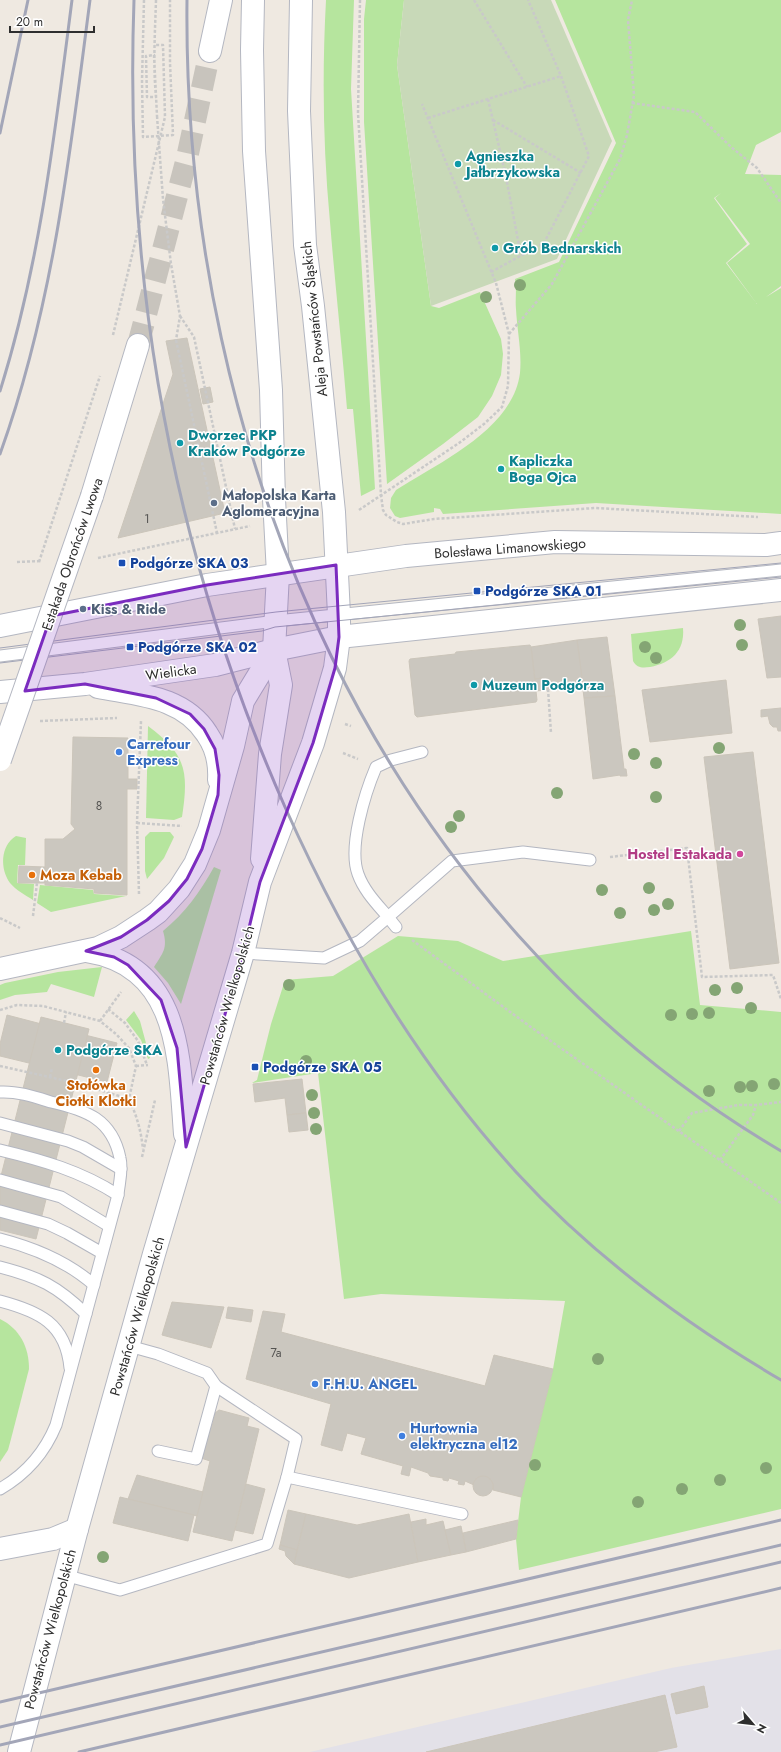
<svg xmlns="http://www.w3.org/2000/svg" width="781" height="1752" viewBox="0 0 781 1752" font-family="Jost,sans-serif">
	<rect width="100%" height="100%" fill="#efe9e1"/>
	<polygon fill="#e3e1e8" points="781,1649 781,1752 310,1752 671,1668"/>
	<g fill="#b6e59e" fill-rule="evenodd">
		<path d="M326 0H354L351 89 375 489 361 496 353 409H347C342 346 335 284 330 222 323 148 322 74 326 0Z"/>
		<polygon points="366,0 404,0 397,65 431,306 439,308 480,292 501,339 503,354 501,375 492,396 478,417 443,444 387,484 364,122 364,19"/>
		<path d="M555 0H781V132L756 145 745 174 781 175V286L766 297 781 288V514L596 503 443 514 440 509 434 508V512L400 518 395 516 390 508 391 498 396 490C440 462 513 429 520 373 522 351 517 330 516 309 515 299 517 289 515 279L559 262 616 143ZM721 193 715 198 750 244 727 263 757 304 726 263 747 244 714 198Z"/>
		<path d="M683 628C685 651 671 663 650 667 642 668 637 668 633 661L631 634Z"/>
		<path d="M148 726C186 754 189 771 182 817L174 820 146 818Z"/>
		<polygon points="150,832 170,832 174,837 164,858 147,879 145,871 145,837"/>
		<path d="M16 836 26 838 25 865H18L17 883 34 884 33 900C25 895 16 890 10 883 0 869 0 846 16 836Z"/>
		<path d="M214 867 221 870 181 1004 168 983 154 967C163 953 168 948 163 931 185 913 200 892 214 867Z"/>
		<polygon points="40,885 93,890 94,894 126,896 51,912 37,903"/>
		<polygon points="691,931 700,1005 781,1012 781,1509 519,1570 516,1539 521,1497 553,1369 565,1301 381,1294 344,1299 318,1073 252,1083 257,1080 271,1024 285,980 333,976 398,936 458,941 503,961"/>
		<polygon points="102,967 94,997 51,984 47,992 15,995 0,1000 0,985 5,983 58,972"/>
		<polygon points="134,1011 140,1021 150,1058 148,1059 141,1040 126,1020"/>
		<path d="M0 1319C20 1329 29 1347 29 1369L11 1439 8 1450 0 1462Z"/>
	</g>
	<polygon fill="#c8d9b8" points="404,0 551,0 612,141 557,259 431,306 397,65"/>
	<g fill="#cbc7bf" stroke="#cbc5ba">
		<polygon points="187,338 225,513 118,538 173,374 166,341"/>
		<polygon points="210,387 213,402 203,404 200,389"/>
		<polygon points="781,616 781,677 767,678 758,619"/>
		<polygon points="607,637 615,696 584,698 577,640"/>
		<polygon points="577,640 583,685 545,690 543,678 535,679 531,647"/>
		<polygon points="530,645 531,647 537,700 536,702 417,717 415,715 409,661 410,659 455,654 456,652"/>
		<polygon points="543,678 545,690 536,691 535,679"/>
		<polygon points="726,680 732,733 650,742 642,690"/>
		<polygon points="615,696 624,769 626,769 627,776 620,776 620,775 593,779 584,698"/>
		<polygon points="781,708 781,731 778,731 777,727 773,727 770,724 768,716 761,717 761,710"/>
		<polygon points="73,737 128,738 128,779 137,779 137,789 127,789 127,895 94,893 94,889 45,885 45,839 63,839 75,829 71,824"/>
		<polygon points="753,752 779,963 730,969 704,757"/>
		<polygon points="19,866 45,867 45,883 18,883"/>
		<polygon points="7,1015 53,1027 55,1021 74,1026 73,1032 117,1043 107,1082 0,1056 0,1044"/>
		<polygon points="41,1017 89,1029 36,1239 0,1230 0,1180"/>
		<polygon points="302,1079 306,1113 287,1115 285,1098 255,1102 253,1084"/>
		<polygon points="306,1113 308,1130 289,1132 287,1115"/>
		<polygon points="172,1302 224,1307 211,1348 162,1335"/>
		<polygon points="228,1307 253,1310 251,1322 226,1318"/>
		<polygon points="263,1311 285,1314 281,1332 485,1386 494,1355 553,1369 521,1497 493,1490 493,1484 490,1479 486,1477 481,1477 476,1480 474,1485 465,1481 464,1485 458,1484 459,1481 449,1478 448,1481 443,1480 443,1478 430,1476 428,1473 411,1467 409,1476 401,1474 403,1466 361,1454 366,1438 347,1433 342,1451 321,1445 331,1404 246,1379"/>
		<polygon points="219,1410 249,1418 247,1426 259,1429 232,1541 193,1532 210,1461 201,1458 209,1426 212,1427 215,1413"/>
		<polygon points="137,1475 203,1492 197,1516 128,1499"/>
		<circle cx="483" cy="1486" r="10"/>
		<polygon points="246,1484 265,1489 253,1534 235,1530"/>
		<polygon points="120,1497 194,1515 188,1541 113,1523"/>
		<polygon points="288,1510 306,1514 297,1550 280,1545"/>
		<polygon points="306,1514 357,1525 409,1514 418,1562 349,1578 294,1564"/>
		<polygon points="426,1519 426,1525 443,1521 451,1555 418,1562 411,1522"/>
		<polygon points="518,1520 516,1539 466,1552 463,1533"/>
		<polygon points="461,1526 466,1552 451,1555 445,1530"/>
		<polygon points="280,1545 297,1550 294,1564 286,1556 285,1551 279,1549"/>
		<polygon points="704,1686 708,1707 676,1714 671,1694"/>
		<polygon points="665,1695 677,1747 654,1752 426,1752"/>
	</g>
	<g fill="none" stroke-linecap="round" stroke-linejoin="round">
		<polyline stroke="#c8c4bd" stroke-width="22" stroke-dasharray="22 11" stroke-linecap="butt" points="138,345 187,158 210,51"/>
		<defs>
			<g id="lane">
				<polyline points="0,656 276,621 781,570"/>
				<polyline points="396,927 388,917 452,861 523,852 590,860"/>
				<path d="M243 953 324 958 360 941 388 917C377 904 364 891 358 874 348 847 365 793 376 767L391 760 422 752"/>
				<path d="M0 1092C17 1091 35 1097 51 1102 86 1110 112 1119 120 1158 123 1170 119 1183 118 1195L56 1425C45 1452 26 1474 0 1489"/>
				<polyline points="0,1123 68,1141 83,1147 121,1169"/>
				<path d="M0 1150C42 1160 81 1171 118 1195"/>
				<polyline points="0,1180 61,1197 109,1226"/>
				<polyline points="0,1211 48,1224 67,1233 102,1253"/>
				<path d="M0 1239C35 1248 67 1261 94 1285"/>
				<path d="M0 1267C39 1277 57 1286 86 1314"/>
				<path d="M0 1301C38 1311 66 1323 70 1368"/>
				<polyline points="129,1346 158,1354 207,1373 216,1386 196,1459 158,1451"/>
				<polyline points="216,1386 296,1439 287,1477 462,1514"/>
				<polyline points="64,1575 120,1590 267,1544 287,1477"/>
			</g>
			<g id="secondary">
				<polyline points="253,0 252,50 254,151 271,390 274,499 278,574 274,650 281,685 270,754 262,859"/>
				<polyline points="210,51 221,0"/>
				<polyline points="92,496 138,345"/>
				<polyline points="0,626 207,585 406,556 555,542 766,545 781,543"/>
				<path d="M98 687C138 695 183 696 207 734 216 747 220 764 219 780"/>
				<polyline points="0,692 85,684 215,665 274,650 339,637 781,590"/>
				<path d="M86 951C181 966 179 1058 185 1134"/>
				<polyline points="0,969 98,948 121,937 147,920 158,912 179,889 195,864 209,830 233,746 243,701 274,650"/>
				<polyline points="0,1549 53,1539 77,1529"/>
				<polyline points="19,1752 77,1529 154,1254 243,953 260,882 313,743 335,668 339,637 339,615 334,512 313,306 305,245 299,111 301,0"/>
			</g>
		</defs>
		<use href="#lane" stroke="#b4b7c1" stroke-width="13"/>
		<use href="#secondary" stroke="#b4b7c1" stroke-width="24"/>
		<g stroke="#c9c9c9" stroke-width="2.5" stroke-dasharray="3 2" stroke-linecap="butt">
			<path d="M156 0C155 32 153 65 156 97H147L146 56 154 55 157 116"/>
			<polyline points="360,0 358,113 381,495 383,510 386,515 397,522 403,524 434,519 595,508 758,517"/>
			<polyline points="474,0 527,87"/>
			<polyline points="488,99 506,177 521,256"/>
			<polyline points="632,103 695,112 731,147 757,168 781,203"/>
			<polyline points="428,118 561,76"/>
			<polyline points="493,120 581,173"/>
			<polyline points="491,272 544,243 589,156 561,76 528,0"/>
			<polyline points="180,316 194,337 235,529"/>
			<polyline points="509,334 552,284 620,159 627,135 634,95 628,20 632,0"/>
			<polyline points="113,335 165,117 163,45 154,45"/>
			<polyline points="176,340 217,533"/>
			<polyline points="359,510 459,443 484,424 502,407 508,386 509,334 496,283 422,104"/>
			<polyline points="98,558 250,526"/>
			<polyline points="17,562 41,561"/>
			<polyline points="39,562 100,376"/>
			<polyline points="548,689 551,733"/>
			<polyline points="40,721 117,718"/>
			<polyline points="345,724 351,726"/>
			<polyline points="343,753 358,759"/>
			<polyline points="137,823 182,826"/>
			<polyline points="610,857 687,848 702,977 773,975 781,999"/>
			<polyline points="139,894 137,823 141,721"/>
			<polyline points="33,916 37,883"/>
			<polyline points="0,918 20,928"/>
			<polyline points="412,940 528,1025 781,1203"/>
			<polyline points="108,1009 125,1023 138,1041 147,1065"/>
			<polyline points="0,1010 17,1005 43,1006 100,1021 116,1034 129,1048 136,1066 129,1099"/>
			<polyline points="100,1021 121,992"/>
			<polyline points="64,1023 66,1012"/>
			<path d="M0 1066 76 1083 129 1099C137 1116 141 1131 143 1149"/>
			<polyline points="136,1066 148,1065"/>
			<polyline points="50,1077 52,1068"/>
			<polyline points="679,1131 692,1113 739,1105 756,1105 781,1102"/>
			<polyline points="142,1157 155,1100"/>
			<polyline points="720,1160 753,1115 756,1105"/>
		</g>
		<use href="#lane" stroke="#fff" stroke-width="11"/>
		<use href="#secondary" stroke="#fff" stroke-width="22"/>
		<g stroke="#a3a6b8" stroke-width="1">
			<polyline points="0,648 276,612 781,563"/>
			<polyline points="0,663 262,631 275,627 781,577"/>
		</g>
		<g stroke="#a3a6b8" stroke-width="3">
			<path d="M134 0C124 279 172 551 285 807 344 940 418 1064 516 1172 593 1256 684 1323 781 1380"/>
			<path d="M187 0C182 454 380 915 781 1151"/>
			<polyline points="0,133 28,0"/>
			<path d="M0 391C40 264 55 132 72 0"/>
			<path d="M0 454C53 307 70 154 90 0"/>
			<polyline points="0,1702 781,1520"/>
			<polyline points="0,1727 781,1545"/>
			<polyline points="0,1745 781,1562"/>
			<polyline points="79,1752 781,1588"/>
		</g>
		<defs>
			<polyline id="secondary-bridge" points="0,760 92,496"/>
		</defs>
		<use href="#secondary-bridge" stroke="#b4b7c1" stroke-width="24" stroke-linecap="butt"/>
		<g stroke="#c9c9c9" stroke-width="2.5" stroke-dasharray="3 2" stroke-linecap="butt">
			<polyline points="144,0 142,81 143,137 173,135 170,63 170,0"/>
			<polyline points="157,116 163,199 171,264 180,316 176,340"/>
		</g>
		<use href="#secondary-bridge" stroke="#fff" stroke-width="22"/>
	</g>
	<g fill="#84a574">
		<circle cx="520" cy="285" r="6"/>
		<circle cx="486" cy="297" r="6"/>
		<circle cx="740" cy="625" r="6"/>
		<circle cx="742" cy="645" r="6"/>
		<circle cx="645" cy="647" r="6"/>
		<circle cx="656" cy="658" r="6"/>
		<circle cx="719" cy="748" r="6"/>
		<circle cx="634" cy="754" r="6"/>
		<circle cx="656" cy="763" r="6"/>
		<circle cx="557" cy="793" r="6"/>
		<circle cx="656" cy="797" r="6"/>
		<circle cx="459" cy="816" r="6"/>
		<circle cx="451" cy="827" r="6"/>
		<circle cx="649" cy="888" r="6"/>
		<circle cx="602" cy="890" r="6"/>
		<circle cx="668" cy="904" r="6"/>
		<circle cx="654" cy="910" r="6"/>
		<circle cx="620" cy="913" r="6"/>
		<circle cx="289" cy="985" r="6"/>
		<circle cx="737" cy="988" r="6"/>
		<circle cx="715" cy="990" r="6"/>
		<circle cx="751" cy="1008" r="6"/>
		<circle cx="709" cy="1013" r="6"/>
		<circle cx="692" cy="1014" r="6"/>
		<circle cx="671" cy="1015" r="6"/>
		<circle cx="306" cy="1061" r="6"/>
		<circle cx="774" cy="1084" r="6"/>
		<circle cx="752" cy="1086" r="6"/>
		<circle cx="740" cy="1087" r="6"/>
		<circle cx="709" cy="1091" r="6"/>
		<circle cx="312" cy="1095" r="6"/>
		<circle cx="314" cy="1113" r="6"/>
		<circle cx="316" cy="1129" r="6"/>
		<circle cx="598" cy="1359" r="6"/>
		<circle cx="535" cy="1465" r="6"/>
		<circle cx="766" cy="1468" r="6"/>
		<circle cx="720" cy="1480" r="6"/>
		<circle cx="682" cy="1489" r="6"/>
		<circle cx="638" cy="1502" r="6"/>
		<circle cx="103" cy="1557" r="6"/>
	</g>
	<path fill="#7b2cbf" fill-opacity="0.2" stroke="#7b2cbf" stroke-width="3" stroke-linejoin="round" d="M336 565 339 637 335 668 313 743 260 882 243 953 186 1147 177 1048 161 1000 128 965 114 957 86 951 121 937 147 920 169 901 187 879 202 849 218 795 219 775 215 749 204 729 190 714 156 698 85 684 25 691 51 616 207 585Z"/>
	<g fill="#0f9aa8" stroke="#fff" stroke-width="1.5">
		<circle cx="458" cy="164" r="4"/>
		<circle cx="495" cy="248" r="4"/>
		<circle cx="180" cy="443" r="4"/>
		<circle cx="501" cy="469" r="4"/>
		<circle cx="474" cy="685" r="4"/>
		<circle cx="58" cy="1050" r="4"/>
	</g>
	<g fill="#5c6f8a" stroke="#fff" stroke-width="1.5">
		<circle cx="214" cy="503" r="4"/>
		<circle cx="83" cy="609" r="4"/>
	</g>
	<g fill="#1a4fb4" stroke="#fff" stroke-width="1.5">
		<rect x="118" y="559" width="8" height="8" rx="2"/>
		<rect x="473" y="587" width="8" height="8" rx="2"/>
		<rect x="126" y="643" width="8" height="8" rx="2"/>
		<rect x="251" y="1063" width="8" height="8" rx="2"/>
	</g>
	<g fill="#3f7fe0" stroke="#fff" stroke-width="1.5">
		<circle cx="119" cy="752" r="4"/>
		<circle cx="315" cy="1384" r="4"/>
		<circle cx="402" cy="1436" r="4"/>
	</g>
	<circle fill="#d1479c" stroke="#fff" stroke-width="1.5" cx="740" cy="854" r="4"/>
	<g fill="#e8710a" stroke="#fff" stroke-width="1.5">
		<circle cx="32" cy="875" r="4"/>
		<circle cx="96" cy="1070" r="4"/>
	</g>
	<g text-anchor="middle" dominant-baseline="central" stroke-width="3" stroke-linejoin="round" paint-order="stroke">
		<g font-size="12" fill="#555452">
			<text x="147" y="519">1</text>
			<text x="99" y="806">8</text>
			<text x="276" y="1353">7a</text>
		</g>
		<g font-size="14" font-weight="bold" fill="#0d838f" stroke="#fff" text-anchor="start">
			<text x="466" y="156">Agnieszka<tspan x="466" dy="16">Jałbrzykowska</tspan></text>
			<text x="503" y="248">Grób Bednarskich</text>
			<text x="188" y="435">Dworzec PKP<tspan x="188" dy="16">Kraków Podgórze</tspan></text>
			<text x="509" y="461">Kapliczka<tspan x="509" dy="16">Boga Ojca</tspan></text>
			<text x="482" y="685">Muzeum Podgórza</text>
			<text x="66" y="1050">Podgórze SKA</text>
		</g>
		<g font-size="14" fill="#2e2e2e" stroke="#fff">
			<text transform="translate(314 319) rotate(-96)">Aleja Powstańców Śląskich</text>
			<text transform="translate(510 548) rotate(-4)">Bolesława Limanowskiego</text>
			<text transform="translate(72 554) rotate(-71)">Estakada Obrońców Lwowa</text>
			<text transform="translate(171 672) rotate(-8)">Wielicka</text>
			<text transform="translate(227 1005) rotate(-74)">Powstańców Wielkopolskich</text>
			<text transform="translate(137 1316) rotate(-74)">Powstańców Wielkopolskich</text>
			<text transform="translate(50 1629) rotate(-75)">Powstańców Wielkopolskich</text>
		</g>
		<g font-size="14" font-weight="bold" fill="#4e5e75" stroke="#fff" text-anchor="start">
			<text x="222" y="495">Małopolska Karta<tspan x="222" dy="16">Aglomeracyjna</tspan></text>
			<text x="91" y="609">Kiss &amp; Ride</text>
		</g>
		<g font-size="14" font-weight="bold" fill="#164399" stroke="#fff" text-anchor="start">
			<text x="130" y="563">Podgórze SKA 03</text>
			<text x="485" y="591">Podgórze SKA 01</text>
			<text x="138" y="647">Podgórze SKA 02</text>
			<text x="263" y="1067">Podgórze SKA 05</text>
		</g>
		<g font-size="14" font-weight="bold" fill="#366cbe" stroke="#fff" text-anchor="start">
			<text x="127" y="744">Carrefour<tspan x="127" dy="16">Express</tspan></text>
			<text x="323" y="1384">F.H.U. ANGEL</text>
			<text x="410" y="1428">Hurtownia<tspan x="410" dy="16">elektryczna el12</tspan></text>
		</g>
		<g font-size="14" font-weight="bold" fill="#b23c85" stroke="#fff" text-anchor="end">
			<text x="732" y="854">Hostel Estakada</text>
		</g>
		<g font-size="14" font-weight="bold" fill="#c56008" stroke="#fff" text-anchor="start">
			<text x="40" y="875">Moza Kebab</text>
			<text x="96" y="1085" text-anchor="middle">Stołówka<tspan x="96" dy="16">Ciotki Klotki</tspan></text>
		</g>
	</g>
	<g transform="translate(753 1724) rotate(118)" stroke="#ffffff" stroke-width="3" paint-order="stroke">
	<path d="M0-3L7 15L0 10L-7 15Z" fill="#2e2e2e"/>
	<text y="-6" font-size="11" font-weight="bold" text-anchor="middle" fill="#2e2e2e">N</text>
	</g>
	<path d="M10 26v6h84v-6" fill="none" stroke="#2e2e2e" stroke-width="2"/>
	<text x="16" y="26" font-size="12" fill="#2e2e2e" stroke="#ffffff" stroke-width="3" paint-order="stroke">20 m</text>
</svg>
